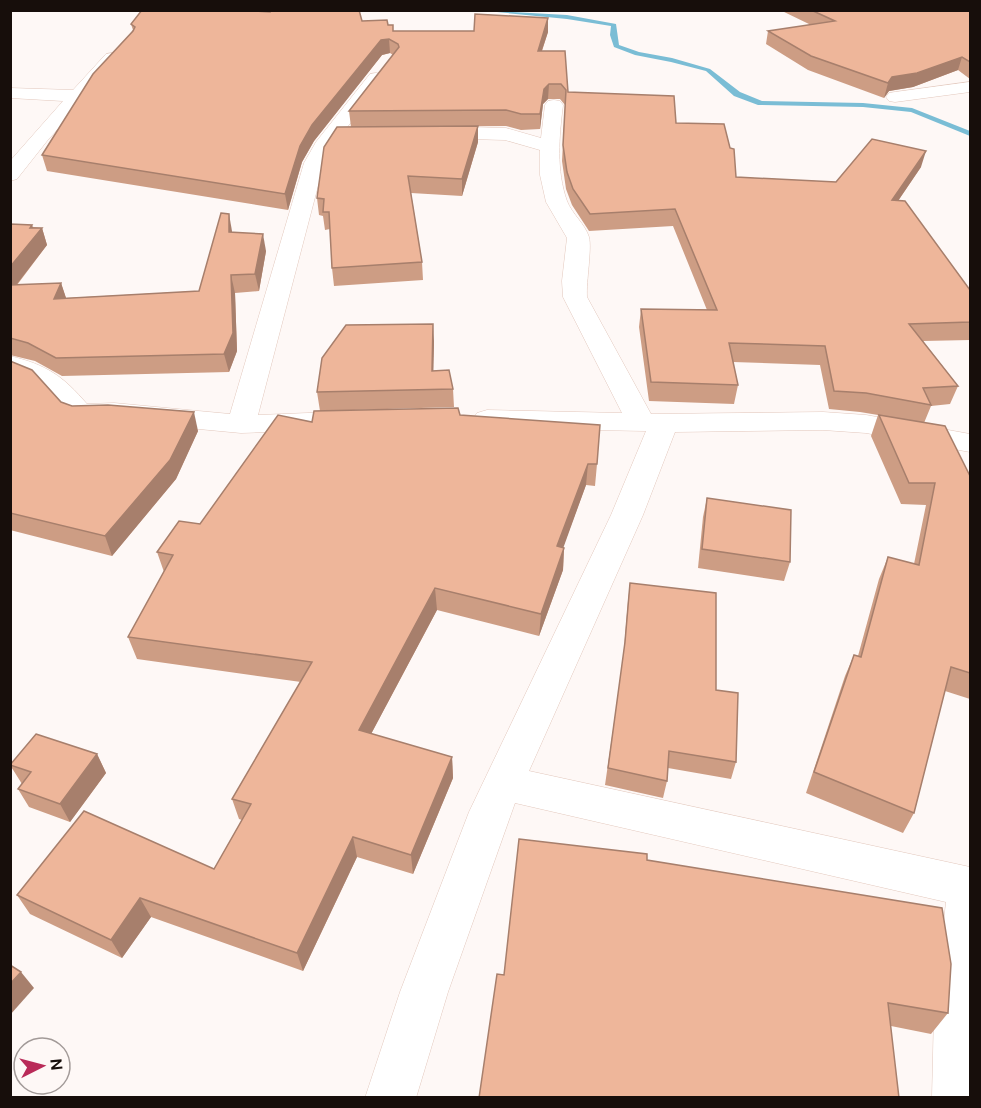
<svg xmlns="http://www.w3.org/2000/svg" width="981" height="1108" viewBox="0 0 981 1108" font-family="'DM Sans',sans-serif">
	<rect width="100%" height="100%" fill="#fef8f6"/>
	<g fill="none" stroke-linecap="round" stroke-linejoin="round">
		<polygon fill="#7abdd5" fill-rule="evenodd" points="476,10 567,15 616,24 619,45 639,52 672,58 710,69 740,92 762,101 863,103 912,108 970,131 970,136 911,112 863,107 758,105 734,96 706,71 671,62 635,55 614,47 610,35 611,26 567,19"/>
		<defs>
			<g id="minor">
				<polygon points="112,53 120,58 118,62 47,141 17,179 10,181 10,161 63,101 10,98 10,88 73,90 106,54"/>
				<path d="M376 73 382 74 385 78 332 147 324 163 258 415 358 411 368 414 372 420 368 426 358 429 241 433 114 421 79 422 69 419 40 387 10 373V356C47 365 63 376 87 404L114 403 230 414 304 163 316 142 370 74Z"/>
				<polygon points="970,82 970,92 895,102 889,101 886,97 889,93 895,92"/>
				<path d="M554 100 560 101 563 105C559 137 556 170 567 201 572 214 585 224 589 237 592 249 586 281 587 297L651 414 823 412 866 415 970 434V452L866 433 823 430 675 432 643 515 529 771 970 867V1098H932L934 1012 946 902 515 803 448 992 416 1098H365L400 992 469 812 611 515 646 431 487 428 477 425 473 419 477 413 487 410 622 413 563 297 562 281 567 238 546 202 540 175V150L505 140 433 138 426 136 423 132 426 128 433 126 506 128 541 138 545 105 548 101Z"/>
			</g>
		</defs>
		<use href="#minor" stroke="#e3c8bd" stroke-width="1"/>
		<use href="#minor" fill="#fff" fill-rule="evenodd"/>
	</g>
	<g fill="#cd9d84">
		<polygon points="780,10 970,10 970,79 958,70 913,87 889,91 884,98 808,70 766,44 768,31 811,25"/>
		<polygon points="548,18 548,32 542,51 568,92 676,123 736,177 836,182 921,167 898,201 970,290 970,340 923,341 958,386 950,404 931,406 924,423 970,476 970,699 945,691 914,813 903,833 806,793 845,676 854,655 858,656 879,579 888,557 914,564 926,505 901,504 871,436 878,415 860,412 829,409 820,365 733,362 738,385 734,404 649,401 639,327 641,309 707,310 673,226 589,231 572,205 566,189 562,161 565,105 560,99 548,99 543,104 540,129 521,130 506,126 351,127 349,111 393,55 390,53 382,55 314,141 302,162 288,210 47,171 42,155 133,30 131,24 362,21 388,25 393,31 474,31"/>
		<polygon points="478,126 478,142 462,196 411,193 422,262 423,280 334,286 332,268 330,229 325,230 323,216 319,215 317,198"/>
		<polygon points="10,224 42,228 47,245 17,285 61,283 66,298 199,291 232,233 266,251 259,291 235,293 237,351 229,372 62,376 35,361 10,355"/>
		<polygon points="434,341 433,371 453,389 454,407 320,411 317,392"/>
		<polygon points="10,361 61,402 72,406 198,431 176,479 112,556 10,530"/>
		<polygon points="460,415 597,464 595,486 586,485 563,547 564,548 563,570 539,636 437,610 371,734 452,757 453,778 413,874 357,857 303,971 151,917 122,958 30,914 17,895 214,869 242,820 239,819 232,799 301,682 137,659 128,637 164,572 157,552 200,524 312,422"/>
		<polygon points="707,498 790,562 784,581 698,568 703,517"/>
		<polygon points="630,583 716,690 736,762 731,779 668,768 667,781 663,798 605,785 623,660 628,601"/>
		<polygon points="97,754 106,773 70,822 29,807 18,789 22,784 10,765"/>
		<polygon points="647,860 948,1013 931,1034 891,1026 504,975"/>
	</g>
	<g fill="#a77f6c">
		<polygon points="548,18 548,32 537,65 538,51"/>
		<polygon points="389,39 390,53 382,55 314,141 302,162 288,210 285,194 300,146 312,125 381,40"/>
		<polygon points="962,57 958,70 913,87 889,91 884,98 888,83 892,77"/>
		<polygon points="549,84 548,99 543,104 540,129 540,114 544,89"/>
		<polygon points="478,126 478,142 462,196 462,179"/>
		<polygon points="926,151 921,167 887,217 892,200"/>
		<polygon points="229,214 232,231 233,250 229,232"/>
		<polygon points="32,225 36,236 42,228 47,245 10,293 10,267 30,228"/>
		<polygon points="263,234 266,251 259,291 255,274"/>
		<polygon points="231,275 235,293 237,351 229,372 224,354"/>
		<polygon points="61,283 67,301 54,299"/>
		<polygon points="433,324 434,341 433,390 432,371"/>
		<polygon points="194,412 198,431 176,479 112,556 105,536"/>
		<polygon points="588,464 586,485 556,568 557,546"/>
		<polygon points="564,548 563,570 539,636 541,614"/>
		<polygon points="435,588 437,610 362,751 359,730"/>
		<polygon points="97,754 106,773 70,822 60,804"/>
		<polygon points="452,757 453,778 413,874 411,855"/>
		<polygon points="353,837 357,857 303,971 297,953"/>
		<polygon points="140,898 151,917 122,958 111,940"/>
		<polygon points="21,972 34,988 10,1015 10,984"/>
	</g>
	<g fill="#eeb69a" stroke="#a77f6c" stroke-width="1.5">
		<polygon points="142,10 237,10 270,12 270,10 359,10 362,21 387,20 388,25 393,25 393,31 474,31 475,14 548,18 538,51 565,51 568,92 674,96 676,123 724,124 730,148 734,149 736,177 836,182 872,139 926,151 892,200 905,201 970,290 970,322 909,324 958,386 923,388 931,405 866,393 834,391 825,346 729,343 738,385 651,382 641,309 717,310 675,209 590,214 573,189 567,172 563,145 566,90 561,84 549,84 544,89 540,114 521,114 506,110 349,111 399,47 398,44 389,39 381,40 312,125 300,146 285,194 42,155 93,74 133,31 135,27 131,24"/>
		<polygon points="811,10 970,10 970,62 962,57 917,73 892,77 888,83 811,56 768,31 835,21"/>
		<polygon points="478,126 462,179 408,176 422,262 332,268 329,212 323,212 324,199 317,198 324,147 337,127"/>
		<polygon points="221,213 229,214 229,232 263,234 255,274 231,275 233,333 224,354 56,358 28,343 10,338 10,285 61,283 54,299 199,291"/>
		<polygon points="10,224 32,225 30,228 42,228 10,267"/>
		<polygon points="433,324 432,371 449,370 453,389 317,392 322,358 346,325"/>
		<polygon points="10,361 32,370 61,402 72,406 108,405 194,412 170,460 105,536 10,513"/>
		<polygon points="458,408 460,415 600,425 597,464 588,464 557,546 564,548 541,614 435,588 359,730 452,757 411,855 353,837 297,953 140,898 111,940 17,895 84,811 214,869 251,804 232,799 312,662 128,637 173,555 157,552 179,521 200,524 278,415 312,422 314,411"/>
		<polygon points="879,415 945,426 970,476 970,673 951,667 914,813 814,772 854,655 861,657 888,557 919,565 935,483 909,483"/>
		<polygon points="707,498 791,510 790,562 702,549"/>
		<polygon points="630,583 716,593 716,690 738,693 736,762 669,751 667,781 608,768 625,642"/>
		<polygon points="36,734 97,754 60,804 18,789 31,772 10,765"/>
		<polygon points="519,839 647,854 647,860 942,908 951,964 948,1013 888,1003 899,1098 479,1098 497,974 504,975"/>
		<polygon points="10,965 21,972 10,984"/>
	</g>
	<rect width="981" height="1108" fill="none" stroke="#170e0b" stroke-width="24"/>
	<g transform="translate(42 1066) rotate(84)"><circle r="28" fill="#fef8f6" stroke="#a29a98" stroke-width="1.5"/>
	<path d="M0-4.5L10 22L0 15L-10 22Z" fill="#b92a58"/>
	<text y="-9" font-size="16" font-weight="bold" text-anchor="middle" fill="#170e0b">N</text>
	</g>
</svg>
